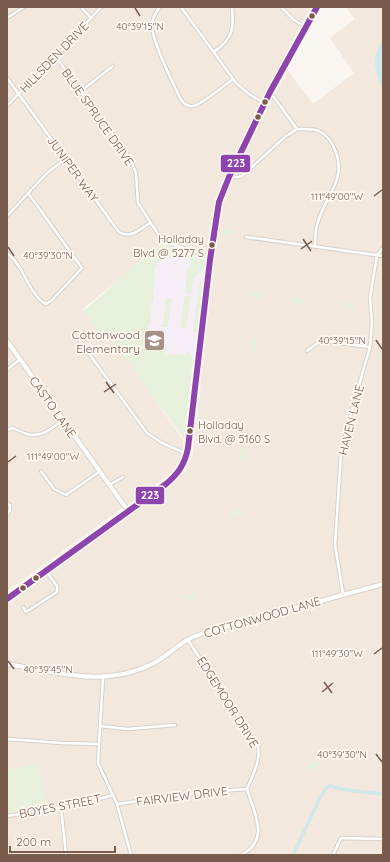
<svg xmlns="http://www.w3.org/2000/svg" width="390" height="862" viewBox="0 0 390 862" font-family="Quicksand,sans-serif">
	<rect width="100%" height="100%" fill="#f9f5f0"/>
	<g fill="#f2e8de">
		<polygon points="7,7 311,7 287,52 222,181 213,209 206,253 168,238 83,309 107,342 112,337 183,440 182,457 174,471 7,591"/>
		<polygon points="346,7 383,7 383,855 7,855 7,603 159,494 186,471 193,454 218,226 226,195 245,149 288,71 313,104 354,73 330,38 355,19"/>
	</g>
	<polygon fill="#f6eef6" points="162,245 205,261 184,439 113,339 108,342 88,316 129,271"/>
	<g fill="#e7f0db">
		<polygon points="224,229 236,230 236,235 223,234"/>
		<polygon points="163,244 182,252 169,258 168,256 165,257 158,262 155,268 153,302 143,301 152,303 150,325 142,324 148,325 147,337 157,338 157,341 155,343 167,345 166,354 187,355 188,351 193,360 184,439 111,338 106,341 84,310 99,298 124,274"/>
		<polygon points="188,254 205,260 204,269 194,278 186,278 187,268 190,269 191,259 185,258"/>
		<polygon points="186,278 193,279 191,294 185,293"/>
		<polygon points="203,281 197,332 193,331 199,284 200,282"/>
		<polygon points="250,291 263,292 262,298 249,296"/>
		<polygon points="185,296 190,297 186,329 180,328"/>
		<polygon points="292,297 304,298 304,304 291,302"/>
		<polygon points="166,298 172,299 172,302 171,302 168,327 159,326 159,325 163,325"/>
		<polygon points="343,302 355,304 355,310 342,308"/>
		<polygon points="252,339 257,340 255,352 250,352"/>
		<polygon points="241,447 246,448 245,460 239,459"/>
		<polygon points="241,509 243,515 231,518 229,513"/>
		<polygon points="196,592 197,598 185,601 184,595"/>
		<polygon points="318,761 320,766 308,771 306,766"/>
		<polygon points="39,763 46,806 9,813 7,811 7,770"/>
	</g>
	<g fill="none" stroke-linecap="round" stroke-linejoin="round">
		<polyline stroke="#d0e8ea" stroke-width="3.5" points="293,855 319,800 327,787 331,786 346,790 383,794"/>
		<path stroke="#d0e8ea" stroke-width="6" d="M383 45C375 62 378 67 383 84"/>
		<defs>
			<g id="street">
				<polyline points="81,7 91,18"/>
				<path d="M160 7C156 12 153 17 152 23 150 38 173 83 180 98 183 103 187 107 193 106 201 105 225 85 233 79"/>
				<polyline points="181,7 236,83 249,94 264,103"/>
				<polyline points="281,7 294,20 306,27"/>
				<polyline points="7,18 24,7"/>
				<path d="M214 52C233 38 234 30 232 7"/>
				<polyline points="56,57 132,161 136,174 138,203 158,234 169,243 210,257"/>
				<path d="M7 78 119 232C131 239 140 229 150 223"/>
				<polyline points="81,91 113,66"/>
				<path d="M270 92 297 129C304 129 312 128 319 131 335 139 342 163 337 179 332 194 322 207 318 222 315 229 315 238 315 246"/>
				<polyline points="7,106 30,82 43,71 101,7"/>
				<polyline points="229,177 238,177 242,176 286,136 297,129"/>
				<polyline points="7,216 46,174 66,158"/>
				<polyline points="246,237 383,256"/>
				<path d="M7 253C11 256 15 260 18 265 26 276 33 298 46 304L52 300 82 268 28 193"/>
				<polyline points="79,340 147,433 162,443 187,454"/>
				<polyline points="307,351 316,344 324,341 370,347"/>
				<polyline points="7,370 20,359"/>
				<path d="M7 430 12 428C17 429 22 433 27 434 42 438 52 428 63 420"/>
				<polyline points="41,471 54,489 66,495 99,472"/>
				<polyline points="109,485 123,477"/>
				<polyline points="7,504 10,505 10,510 7,515"/>
				<polyline points="343,594 335,545 341,454 347,427 370,347 372,322 370,298 377,255 383,248"/>
				<polyline points="23,607 26,612 57,592 57,586 46,571"/>
				<path d="M188 640 258 747C261 761 252 776 247 789"/>
				<polyline points="103,678 99,744 98,763 117,804 131,855"/>
				<polyline points="100,726 128,729 175,725"/>
				<polyline points="7,739 62,743 99,744"/>
				<polyline points="117,804 206,792 247,789"/>
				<polyline points="61,807 66,855"/>
				<polyline points="7,816 85,803 113,795"/>
				<path d="M241 855C271 840 254 813 247 789"/>
				<polyline points="333,855 341,838 383,839"/>
			</g>
			<g id="secondary">
				<polyline points="7,341 128,511"/>
				<path d="M7 599 166 484C179 473 186 465 188 448L210 260 219 202 229 177 270 92 317 7"/>
				<path d="M7 664C56 672 104 688 152 664 164 658 173 649 184 642 191 637 199 635 207 632L383 584"/>
			</g>
		</defs>
		<use href="#street" stroke="#d7d1cb" stroke-width="4.5"/>
		<use href="#secondary" stroke="#d9d2cb" stroke-width="6"/>
		<use href="#street" stroke="#fefefd" stroke-width="2.5"/>
		<use href="#secondary" stroke="#fefefd" stroke-width="4"/>
		<defs>
			<path id="bus-1" d="M7 599 166 484C178 474 185 464 188 448L210 260 219 202 229 177 270 92 317 7"/>
		</defs>
		<use href="#bus-1" stroke="#fffaf3" stroke-width="9"/>
		<use href="#bus-1" stroke="#8e44ad" stroke-width="6"/>
	</g>
	<path fill="none" stroke="#7a5c4d" stroke-width="1.5" d="M135 8 140 16M374 196 382 190M303 239 311 251M8 247 14 256M301 249 312 241M376 340 382 349M106 382 114 393M104 392 116 384M8 462 16 456M374 654 382 648M8 661 14 669M324 682 332 693M322 692 333 683M376 754 382 762"/>
	<defs>
		<symbol id="school-square" viewBox="-11 -11 22 22"><rect x="-9" y="-9" width="18" height="18" rx="4" fill="#a69286" stroke="#fffaf3"/><path d="M0-5L7-2L0 1L-7-2ZM-4 1L0 2.5L4 1V4Q0 6-4 4Z" fill="#fff"/></symbol>
	</defs>
	<g fill-rule="evenodd">
		<use href="#school-square" x="142" y="328" width="25" height="25"/>
	</g>
	<g fill="#7a5c4d" stroke="#fffaf3" stroke-width="1.5">
		<circle cx="312" cy="16" r="3.5"/>
		<circle cx="265" cy="102" r="3.5"/>
		<circle cx="258" cy="117" r="3.5"/>
		<circle cx="212" cy="245" r="3.5"/>
		<circle cx="190" cy="431" r="3.5"/>
		<circle cx="36" cy="578" r="3.5"/>
		<circle cx="23" cy="588" r="3.5"/>
	</g>
	<g text-anchor="middle" dominant-baseline="central" stroke-width="3.5" stroke-linejoin="round" paint-order="stroke">
		<g font-size="11" fill="#7a5c4d" stroke="#fffaf3" text-anchor="end">
			<text x="204" y="239">Holladay<tspan x="204" dy="14">Blvd @ 5277 S</tspan></text>
			<text x="198" y="425" text-anchor="start">Holladay<tspan x="198" dy="14">Blvd. @ 5160 S</tspan></text>
		</g>
		<g font-size="12" fill="#7a5c4d" stroke="#fffaf3">
			<text transform="translate(54 57) rotate(-46)">HILLSDEN DRIVE</text>
			<text transform="translate(98 117) rotate(55)">BLUE SPRUCE DRIVE</text>
			<text transform="translate(73 169) rotate(54)">JUNIPER WAY</text>
			<text transform="translate(53 407) rotate(55)">CASTO LANE</text>
			<text transform="translate(351 420) rotate(-76)">HAVEN LANE</text>
			<text transform="translate(262 617) rotate(-16)">COTTONWOOD LANE</text>
			<text transform="translate(228 702) rotate(58)">EDGEMOOR DRIVE</text>
			<text transform="translate(182 796) rotate(-7)">FAIRVIEW DRIVE</text>
			<text transform="translate(60 806) rotate(-11)">BOYES STREET</text>
		</g>
		<g font-size="12" fill="#7a5c4d" stroke="#fffaf3" text-anchor="end">
			<text x="140" y="334">Cottonwood<tspan x="140" dy="14">Elementary</tspan></text>
		</g>
	</g>
	<g font-size="10" text-anchor="middle" fill="#7a5c4d" stroke="#fffaf3" stroke-width="3.5" stroke-linejoin="round" paint-order="stroke">
		<text x="140" y="30">40°39'15"N</text>
		<text x="337" y="200">111°49'00"W</text>
		<text x="48" y="259">40°39'30"N</text>
		<text x="342" y="344">40°39'15"N</text>
		<text x="53" y="460">111°49'00"W</text>
		<text x="337" y="657">111°49'30"W</text>
		<text x="48" y="673">40°39'45"N</text>
		<text x="342" y="758">40°39'30"N</text>
	</g>
	<g stroke="#fffaf3" stroke-width="1.5">
		<rect x="220" y="154" width="31" height="19" rx="4" fill="#8e44ad"/>
		<rect x="135" y="486" width="30" height="19" rx="4" fill="#8e44ad"/>
	</g>
	<g font-size="11" text-anchor="middle" font-weight="bold" fill="#fff">
		<text x="236" y="167">223</text>
		<text x="150" y="499">223</text>
	</g>
	<rect width="390" height="862" fill="none" stroke="#7a5c4d" stroke-width="16"/>
	<path d="M10 846v6h105v-6" fill="none" stroke="#7a5c4d" stroke-width="2"/>
	<text x="16" y="846" font-size="12" fill="#7a5c4d" stroke="#fffaf3" stroke-width="3" paint-order="stroke">200 m</text>
</svg>
